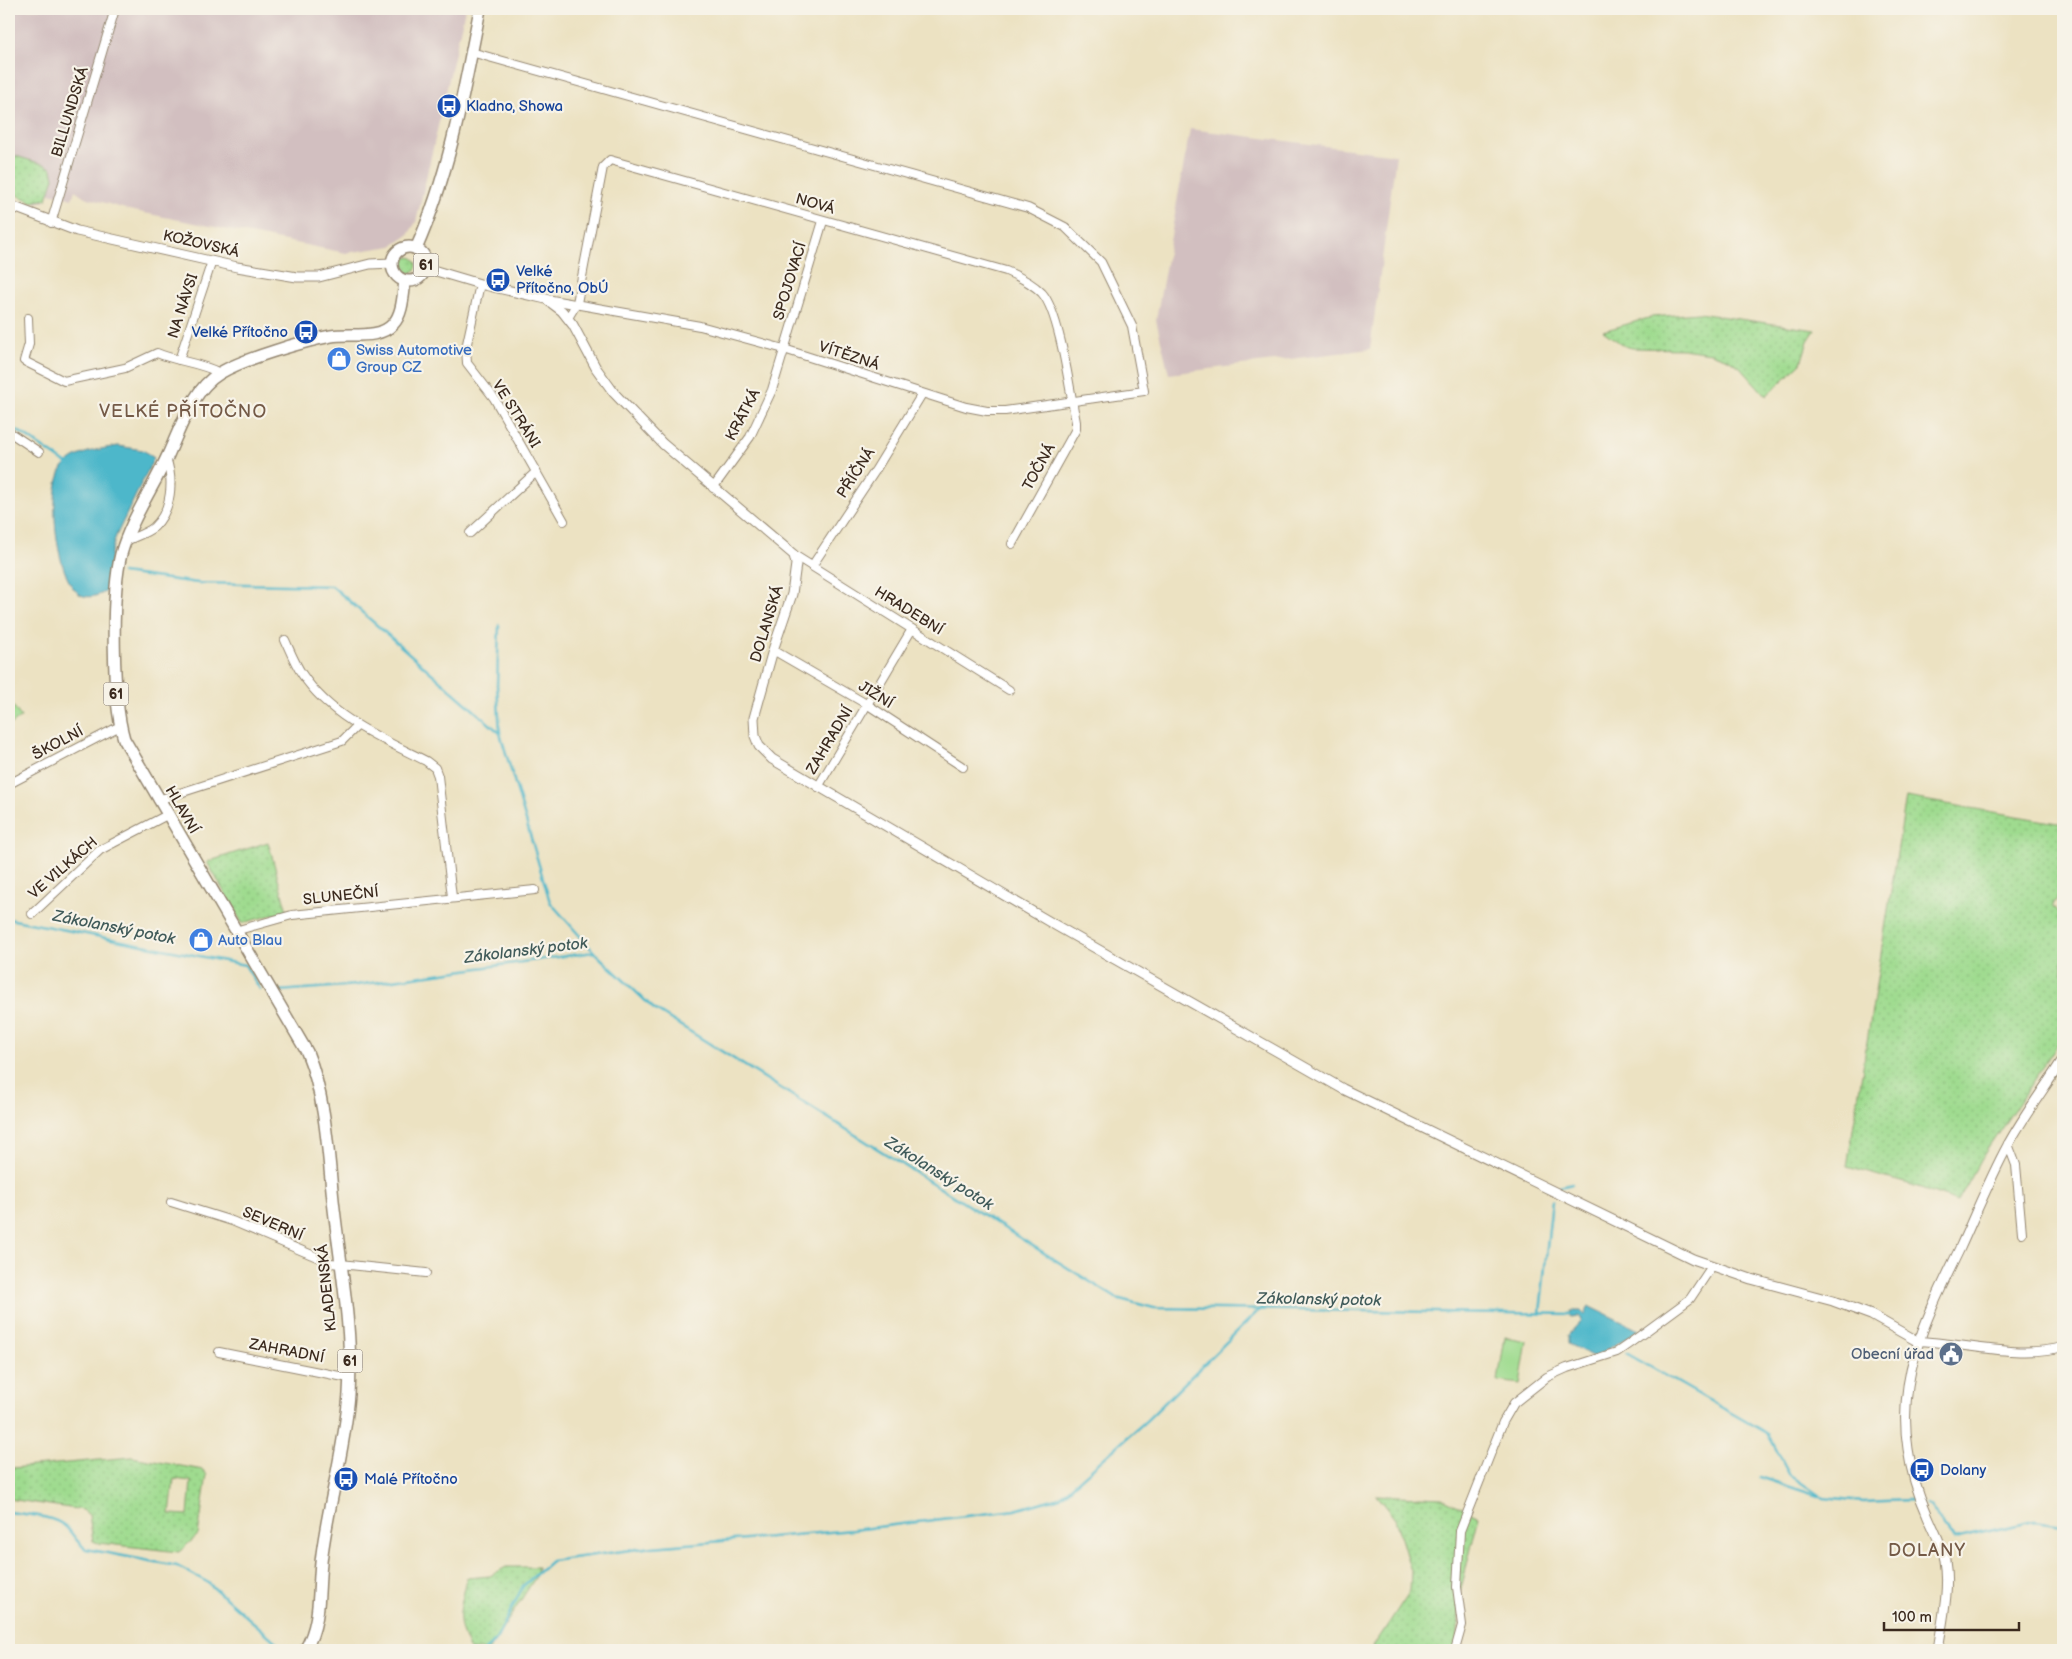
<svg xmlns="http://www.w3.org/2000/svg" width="2072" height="1659" viewBox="0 0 2072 1659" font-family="'Balsamiq Sans',sans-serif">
	<defs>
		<pattern id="grass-dots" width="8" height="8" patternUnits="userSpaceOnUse" patternTransform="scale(1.25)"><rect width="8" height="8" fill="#9fdb8f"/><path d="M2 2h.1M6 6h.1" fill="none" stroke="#8abc7b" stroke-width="1.8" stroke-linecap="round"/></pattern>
	</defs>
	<rect width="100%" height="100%" fill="#f7f3e8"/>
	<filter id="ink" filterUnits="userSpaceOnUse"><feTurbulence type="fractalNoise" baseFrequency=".02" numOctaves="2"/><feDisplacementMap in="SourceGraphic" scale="10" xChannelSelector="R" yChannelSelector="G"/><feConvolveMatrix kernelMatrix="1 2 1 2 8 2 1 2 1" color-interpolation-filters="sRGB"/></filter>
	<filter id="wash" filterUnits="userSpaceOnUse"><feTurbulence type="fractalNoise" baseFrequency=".0096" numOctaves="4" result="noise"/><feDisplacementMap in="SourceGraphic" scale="20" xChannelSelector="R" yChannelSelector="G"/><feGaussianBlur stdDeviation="1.12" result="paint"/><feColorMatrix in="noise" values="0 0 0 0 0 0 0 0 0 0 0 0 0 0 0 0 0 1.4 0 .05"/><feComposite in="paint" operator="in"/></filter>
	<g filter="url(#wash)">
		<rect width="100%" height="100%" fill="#ece2c2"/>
		<g fill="#d2bfc0">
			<polygon points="9,9 465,9 416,222 408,235 392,246 346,253 129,210 85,197 75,190 72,199 50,193 45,201 36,203 9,191"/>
			<polygon points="1190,129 1396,155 1370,349 1169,374 1156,320"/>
		</g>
		<g fill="url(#grass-dots)" stroke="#6d8256" fill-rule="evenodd">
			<polygon points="9,154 46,165 52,169 54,178 47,199 32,202 9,191"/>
			<circle cx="409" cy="265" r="8"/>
			<polygon points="1698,313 1815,330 1808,341 1801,363 1766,396 1740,367 1728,359 1711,353 1683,349 1632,348 1623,345 1603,331 1652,317"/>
			<polygon points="1906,797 2063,824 2063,897 2056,900 2053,905 2063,918 2063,1036 1981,1159 1958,1201 1912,1185 1847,1167"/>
			<polygon points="268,842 287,911 242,923 207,862"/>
			<path d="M132 1457 203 1470 207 1475 198 1535 179 1552 98 1543 93 1541 89 1515 83 1510 9 1499 12 1468ZM174 1479 191 1481 188 1515 170 1514Z"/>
			<polygon points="1376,1495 1442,1498 1479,1516 1460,1593 1457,1650 1371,1650 1410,1591 1411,1571 1395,1519"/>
			<path d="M506 1567H538L535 1578 489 1650H470C453 1618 461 1610 467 1578L490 1576Z"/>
		</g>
		<g fill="#9fdb8f" stroke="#6d8256">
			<polygon points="9,700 21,717 9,726"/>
			<polygon points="1505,1337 1527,1341 1520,1384 1498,1381"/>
		</g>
		<g fill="#4db7ca" stroke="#447074">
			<path d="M118 446 143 450 154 458 116 536 111 553 107 591C98 596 86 600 78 593 55 576 45 480 67 463 81 451 101 449 118 446Z"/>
			<polygon points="1589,1306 1639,1330 1595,1357 1568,1344 1568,1335 1582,1320 1579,1316 1571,1317 1571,1311 1581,1311 1585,1315"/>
		</g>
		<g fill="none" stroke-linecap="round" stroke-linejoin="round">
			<g stroke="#4db7ca" stroke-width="2.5">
				<polyline points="17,430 67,464"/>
				<polyline points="122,573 198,583 332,586 500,733 550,902 594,952"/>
				<polyline points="499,625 497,685 500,733"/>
				<polyline points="9,919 245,965 260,989"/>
				<polyline points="279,991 357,985 594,952 654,1009 1116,1298 1154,1308 1572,1314"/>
				<polyline points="1560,1187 1572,1184"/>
				<polyline points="1540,1313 1552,1201"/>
				<polyline points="1626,1353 1768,1434 1790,1475 1823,1498 1863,1502 1909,1500 1921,1503"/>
				<polyline points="1760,1477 1818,1496"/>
				<polyline points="1926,1504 1930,1506 1954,1539 2034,1521 2063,1525"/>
				<path d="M9 1512C26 1515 51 1515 65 1526 73 1533 75 1541 86 1549L177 1566 207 1582 276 1642"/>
				<polyline points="319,1645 333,1650"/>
				<polyline points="485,1650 496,1640 523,1586 551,1561 652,1547 853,1530 1015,1510 1060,1497 1147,1420 1261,1308"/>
			</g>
		</g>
	</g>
	<g filter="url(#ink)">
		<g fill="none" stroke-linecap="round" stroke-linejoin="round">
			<defs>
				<g id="minor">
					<polyline points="471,52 1028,208 1065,227 1101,262 1132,326 1144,391 1005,411 987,411 966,407 784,349 700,326 546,299"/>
					<polyline points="51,223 115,9"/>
					<polyline points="480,284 466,348 467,363 494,398 564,521"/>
					<path d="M28 318 29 344 24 361 64 381 125 368 157 353C178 362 199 362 220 373"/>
					<path d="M568 318 577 303 603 167 610 160 1006 271C1018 276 1032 283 1042 293 1060 313 1070 392 1076 422V429L1012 544"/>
					<polyline points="179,360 212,261"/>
					<polyline points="9,432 39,452"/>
					<polyline points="713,488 750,437 772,390 823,221"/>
					<polyline points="470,533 536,472"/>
					<path d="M126 541C134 537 147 533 154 527 172 510 174 480 166 458"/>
					<polyline points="794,555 1009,690"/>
					<polyline points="812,566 875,471 922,394"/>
					<path d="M285 640C290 651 295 664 302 674 331 718 382 739 426 761L435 768 438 776 452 897"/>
					<polyline points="773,650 868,705 963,767"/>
					<polyline points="9,784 120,726"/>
					<polyline points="818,787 912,629"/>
					<polyline points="158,800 342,741 357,726"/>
					<polyline points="32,914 100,850 167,815"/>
					<polyline points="235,931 292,915 535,890"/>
					<polyline points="2008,1144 2016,1165 2022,1233"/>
					<polyline points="171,1202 232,1221 331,1263 426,1273"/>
					<path d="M1917 1341C1965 1343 2016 1359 2063 1347"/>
					<polyline points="219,1352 349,1378"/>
					<polyline points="1455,1650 1462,1625 1457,1587 1460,1531 1503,1422 1514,1403 1547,1377 1567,1368 1617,1352 1630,1343 1690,1299 1712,1266"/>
				</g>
				<g id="tertiary">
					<polyline points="9,205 77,231 237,267 297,277 319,277 370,264 392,263"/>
					<polyline points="426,268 480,284 546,299 562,311 573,325 596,368 614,393 663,444 794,555 796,564 792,594 773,650 754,718 755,736 759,746 772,759 1055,925 1343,1089 1693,1259 1751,1279 1833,1301 1871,1315 1917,1341"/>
					<path d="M1938 1650C1942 1622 1950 1589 1945 1560 1942 1544 1933 1529 1927 1514 1918 1494 1911 1471 1908 1449 1896 1374 1929 1313 1960 1248 1976 1213 1990 1178 2008 1145 2024 1115 2045 1088 2063 1059"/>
				</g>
				<g id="primary">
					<circle cx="409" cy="264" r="17"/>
					<path d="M416 249C450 172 464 91 480 9"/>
					<path d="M305 1650C323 1620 317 1587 322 1554 329 1501 345 1448 349 1394 353 1333 341 1269 334 1209 328 1157 327 1101 307 1052L124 739C112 699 111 595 121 554 131 519 153 488 168 455 181 427 192 390 220 373 243 359 304 341 331 336 351 333 379 340 393 324 403 314 403 294 405 281"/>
				</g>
			</defs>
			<use href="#minor" stroke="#948670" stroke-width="10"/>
			<use href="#tertiary" stroke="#948670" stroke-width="11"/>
			<use href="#primary" stroke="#948670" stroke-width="14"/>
			<use href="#minor" stroke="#fff" stroke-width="8"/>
			<use href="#tertiary" stroke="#fff" stroke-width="9"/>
			<use href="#primary" stroke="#fff" stroke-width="11"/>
		</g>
	</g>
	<defs>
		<symbol id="bus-disc" viewBox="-11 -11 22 22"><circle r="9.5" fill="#1a4fb4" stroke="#f7f3e8"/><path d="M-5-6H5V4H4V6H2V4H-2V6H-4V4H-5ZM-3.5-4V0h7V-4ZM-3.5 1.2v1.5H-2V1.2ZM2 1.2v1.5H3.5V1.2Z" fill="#fff"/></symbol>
		<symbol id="shop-disc" viewBox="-11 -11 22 22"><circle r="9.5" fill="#3f7fe0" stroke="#f7f3e8"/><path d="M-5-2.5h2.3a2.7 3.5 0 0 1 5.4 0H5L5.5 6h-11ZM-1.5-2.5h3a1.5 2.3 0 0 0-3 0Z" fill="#fff"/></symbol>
		<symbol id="civic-disc" viewBox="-11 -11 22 22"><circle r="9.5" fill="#5c6f8a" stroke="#f7f3e8"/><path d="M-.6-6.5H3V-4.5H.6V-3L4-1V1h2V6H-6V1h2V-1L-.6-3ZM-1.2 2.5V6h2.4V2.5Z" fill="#fff"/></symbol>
	</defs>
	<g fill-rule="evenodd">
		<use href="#bus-disc" x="435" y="92" width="28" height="28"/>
		<use href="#bus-disc" x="484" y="266" width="28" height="28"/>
		<use href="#bus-disc" x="292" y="318" width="28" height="28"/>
		<use href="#shop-disc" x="325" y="345" width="28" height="28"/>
		<use href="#shop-disc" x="187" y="926" width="28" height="28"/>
		<use href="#civic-disc" x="1937" y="1340" width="28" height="28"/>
		<use href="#bus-disc" x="1908" y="1456" width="28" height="28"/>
		<use href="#bus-disc" x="332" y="1465" width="28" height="28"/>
	</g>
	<g text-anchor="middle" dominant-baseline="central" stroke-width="4.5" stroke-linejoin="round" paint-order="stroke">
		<g fill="#f7f3e8" stroke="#73665b" stroke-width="1">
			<rect x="413.5" y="253.5" width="25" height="23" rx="4"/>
			<rect x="103.5" y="682.5" width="25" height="23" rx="4"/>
			<rect x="337.5" y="1349.5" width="25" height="23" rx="4"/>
		</g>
		<g font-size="14" font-weight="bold" fill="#3b2a1e">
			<text x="426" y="265">61</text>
			<text x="116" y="694">61</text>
			<text x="350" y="1361">61</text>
		</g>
		<g font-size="15" fill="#164399" stroke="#f7f3e8" text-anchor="start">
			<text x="466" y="106">Kladno, Showa</text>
			<text x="516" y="271">Velké<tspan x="516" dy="17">Přítočno, ObÚ</tspan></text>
			<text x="288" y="332" text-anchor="end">Velké Přítočno</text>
			<text x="1940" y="1470">Dolany</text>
			<text x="364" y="1479">Malé Přítočno</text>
		</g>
		<g font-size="15" fill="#3b2a1e" stroke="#f7f3e8">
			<text transform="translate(70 112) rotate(-73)">BILLUNDSKÁ</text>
			<text transform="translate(815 204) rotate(16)">NOVÁ</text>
			<text transform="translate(201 244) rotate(13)">KOŽOVSKÁ</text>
			<text transform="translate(790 281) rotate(-73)">SPOJOVACÍ</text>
			<text transform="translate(183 306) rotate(-72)">NA NÁVSI</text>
			<text transform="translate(849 356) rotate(18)">VÍTĚZNÁ</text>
			<text transform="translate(516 414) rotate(58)">VE STRÁNI</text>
			<text transform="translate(743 415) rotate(-62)">KRÁTKÁ</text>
			<text transform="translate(1039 467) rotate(-61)">TOČNÁ</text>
			<text transform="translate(856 473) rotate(-57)">PŘÍČNÁ</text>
			<text transform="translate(909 611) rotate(32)">HRADEBNÍ</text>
			<text transform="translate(767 624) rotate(-73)">DOLANSKÁ</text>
			<text transform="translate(876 695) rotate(32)">JIŽNÍ</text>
			<text transform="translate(830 740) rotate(-59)">ZAHRADNÍ</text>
			<text transform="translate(58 743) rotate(-28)">ŠKOLNÍ</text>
			<text transform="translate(182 810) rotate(60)">HLAVNÍ</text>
			<text transform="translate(63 868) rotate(-41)">VE VILKÁCH</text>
			<text transform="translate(341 896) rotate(-6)">SLUNEČNÍ</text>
			<text transform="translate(273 1224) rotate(23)">SEVERNÍ</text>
			<text transform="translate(327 1288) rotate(-96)">KLADENSKÁ</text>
			<text transform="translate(287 1351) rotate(11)">ZAHRADNÍ</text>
		</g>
		<g font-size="15" fill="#366cbe" stroke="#f7f3e8" text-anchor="start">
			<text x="356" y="350">Swiss Automotive<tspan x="356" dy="17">Group CZ</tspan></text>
			<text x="218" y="940">Auto Blau</text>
		</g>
		<g font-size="15" fill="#4e5e75" stroke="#f7f3e8" text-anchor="end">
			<text x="1934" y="1354">Obecní úřad</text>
		</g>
		<g font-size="16" font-style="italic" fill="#415b5a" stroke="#f7f3e8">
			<text transform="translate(114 928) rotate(11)">Zákolanský potok</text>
			<text transform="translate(526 951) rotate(-7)">Zákolanský potok</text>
			<text transform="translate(939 1174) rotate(32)">Zákolanský potok</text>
			<text transform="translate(1319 1300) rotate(1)">Zákolanský potok</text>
		</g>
		<g font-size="18" letter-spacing="1" fill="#745a47" stroke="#f7f3e8">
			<text x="183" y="411">VELKÉ PŘÍTOČNO</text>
			<text x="1927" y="1550">DOLANY</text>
		</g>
	</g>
	<rect width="2072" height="1659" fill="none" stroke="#f7f3e8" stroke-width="30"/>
	<path d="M1884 1622v8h135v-8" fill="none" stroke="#3b2a1e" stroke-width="2.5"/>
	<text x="1892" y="1622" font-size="15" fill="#3b2a1e" stroke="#f7f3e8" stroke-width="4" paint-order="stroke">100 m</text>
</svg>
